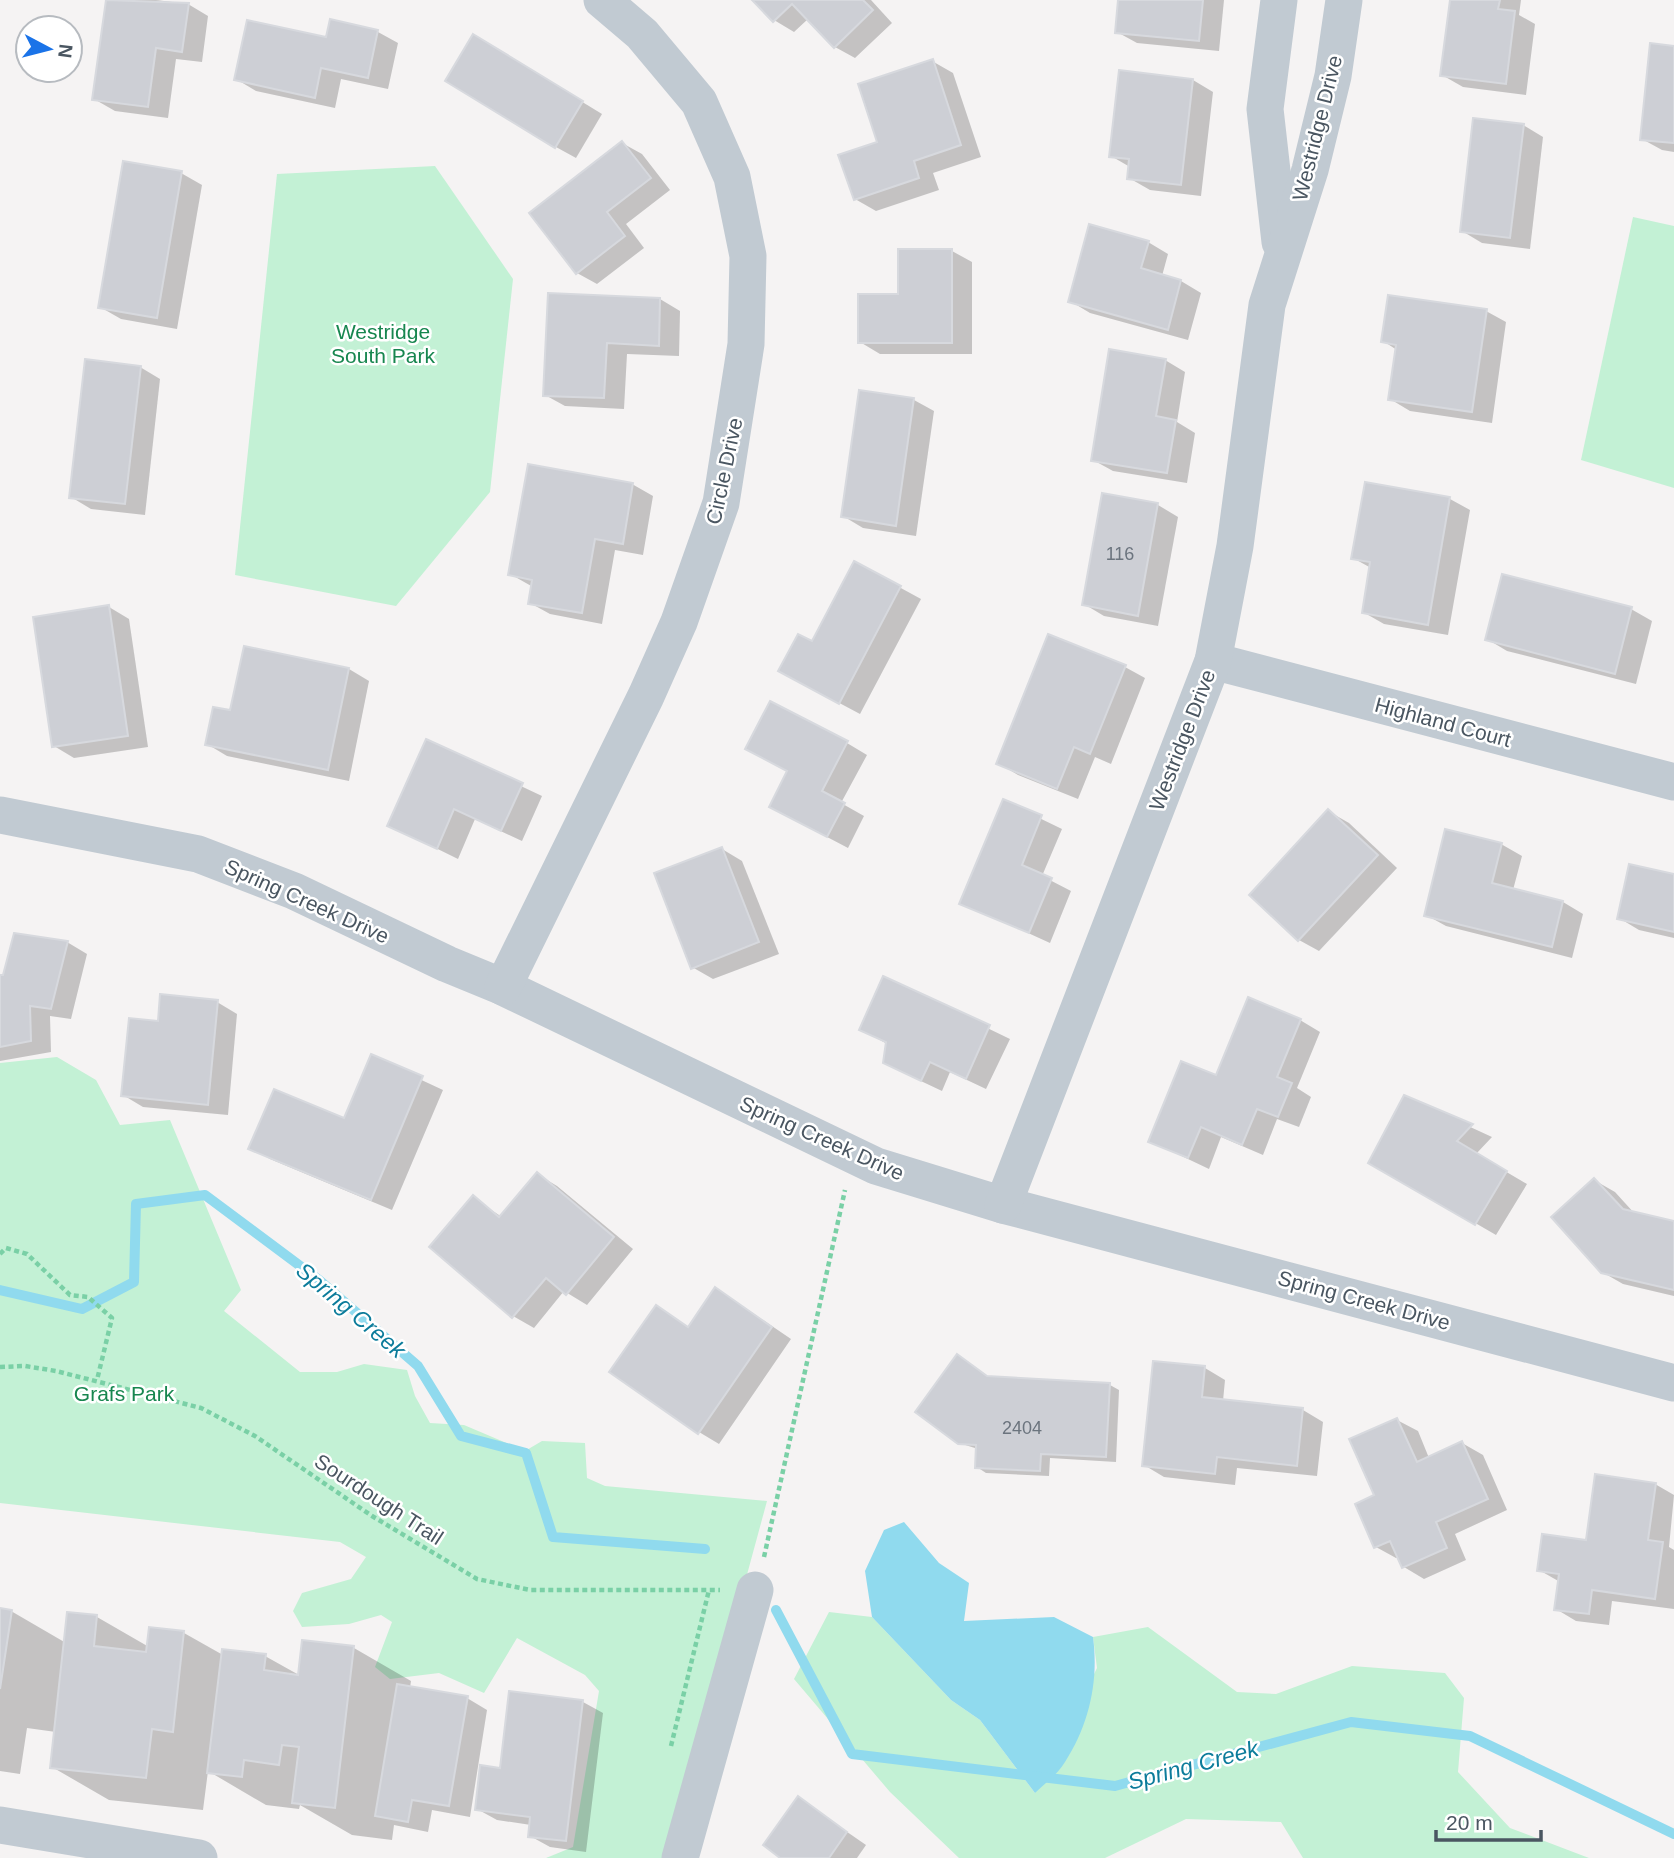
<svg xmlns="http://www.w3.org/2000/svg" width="1674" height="1858" viewBox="0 0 1674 1858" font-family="Arial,sans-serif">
	<rect width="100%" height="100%" fill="#f5f3f3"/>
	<g fill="#c3f1d5">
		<polygon points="435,166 513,279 490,492 396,606 235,575 277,174"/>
		<polygon points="1633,217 1674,226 1674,488 1581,460"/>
		<polygon points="57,1057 96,1080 120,1125 170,1120 241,1290 224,1311 300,1372 337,1372 364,1364 407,1370 415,1396 430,1423 464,1425 525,1451 542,1441 585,1443 587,1478 605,1486 767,1501 670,1858 546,1858 573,1847 599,1691 585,1675 517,1638 484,1693 439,1673 390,1679 375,1667 392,1622 381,1615 349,1624 302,1627 293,1611 302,1593 351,1579 366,1557 340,1542 0,1503 0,1063"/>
		<polygon points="829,1612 872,1617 951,1700 980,1720 1035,1793 1097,1668 1093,1637 1148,1627 1237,1692 1276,1694 1352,1666 1445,1673 1464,1698 1458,1772 1510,1828 1589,1858 1303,1858 1281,1822 1186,1819 1105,1858 959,1858 890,1792 794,1679"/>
	</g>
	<path fill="#90daee" d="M904 1522 939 1563 969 1583 964 1621 1054 1617 1093 1637C1099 1681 1089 1725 1065 1762 1058 1774 1044 1784 1035 1793L980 1720 951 1700 872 1617 865 1571 884 1530Z"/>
	<g fill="#0003">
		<polygon points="107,0 156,0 188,4 208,16 202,62 176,59 168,118 115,111 94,99"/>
		<polygon points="754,0 871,0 892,23 855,58 835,47 808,19 794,32 774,20"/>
		<polygon points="1120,0 1224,0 1219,51 1137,43 1117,32"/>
		<polygon points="1452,0 1521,0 1519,15 1535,24 1526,95 1463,87 1442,75"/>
		<polygon points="331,22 378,32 398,43 388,89 341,79 335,108 256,91 236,79 327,39"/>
		<polygon points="1674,47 1674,152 1662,150 1642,139"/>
		<polygon points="494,48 602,114 576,158 556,147"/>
		<polygon points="932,61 953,73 981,157 933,173 939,190 876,211 855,199 880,143"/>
		<polygon points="1193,80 1213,92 1201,196 1150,190 1129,178 1130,167 1111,156"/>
		<polygon points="1523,125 1543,137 1530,249 1482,243 1462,231"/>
		<polygon points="622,143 642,154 670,190 626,224 644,248 597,284 577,273"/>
		<polygon points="181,173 202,185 177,329 121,319 100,307"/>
		<polygon points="1148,242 1168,254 1162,276 1181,281 1201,293 1188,340 1090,313 1070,301"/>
		<polygon points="952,251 972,262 972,354 880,354 860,342 900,296"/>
		<polygon points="550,294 660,299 680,311 679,356 627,354 624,409 565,406 545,395"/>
		<polygon points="1486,311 1506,322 1492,423 1410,411 1390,399 1397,350 1383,341"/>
		<polygon points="1165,360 1185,372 1177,422 1195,433 1187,483 1113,471 1093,460"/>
		<polygon points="140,367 160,379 145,515 91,509 71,497"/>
		<polygon points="861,392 914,400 934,411 916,536 863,528 843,516"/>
		<polygon points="632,484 653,496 643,555 615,550 602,624 550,614 530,603 533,587 510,574"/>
		<polygon points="1104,495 1158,505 1178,517 1158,626 1104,616 1084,604"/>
		<polygon points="1450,499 1470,510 1448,635 1384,624 1363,612 1371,568 1353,558"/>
		<polygon points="855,563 921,599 860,714 800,682"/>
		<polygon points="109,607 129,619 148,747 74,758 54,746"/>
		<polygon points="1631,609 1652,621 1636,684 1507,651 1487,639"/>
		<polygon points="1125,667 1145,678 1111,764 1095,757 1078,799 1018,775 998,763"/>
		<polygon points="349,669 369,681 349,781 227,756 207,744 232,712"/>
		<polygon points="427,742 542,796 522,841 475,819 458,859 389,825"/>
		<polygon points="847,743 867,755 841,803 864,816 848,848 791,818"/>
		<polygon points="1004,801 1062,829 1042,876 1071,891 1050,943 962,903"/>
		<polygon points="1328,811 1349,823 1397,868 1319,951 1299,940"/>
		<polygon points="1501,844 1522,856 1513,890 1563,902 1583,914 1572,958 1446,926 1426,915"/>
		<polygon points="722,849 742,861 779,954 713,979 692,967"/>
		<polygon points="1674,876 1674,938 1639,930 1619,918"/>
		<polygon points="67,942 87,954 71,1019 50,1016 51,1052 0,1061 0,977"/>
		<polygon points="884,978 1010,1039 986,1089 950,1072 942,1091 906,1074 887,1044 861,1029"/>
		<polygon points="217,1002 237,1014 228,1115 143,1107 123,1095 159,1023"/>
		<polygon points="1300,1020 1320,1032 1297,1088 1311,1097 1299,1127 1277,1119 1263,1155 1221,1137 1209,1169 1150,1141 1217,1078"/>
		<polygon points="372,1057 443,1090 392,1210 270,1159 250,1148 345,1121"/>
		<polygon points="1405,1097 1492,1137 1476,1154 1527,1184 1496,1235 1370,1162"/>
		<polygon points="537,1174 557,1186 633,1249 587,1305 564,1291 534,1328 513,1316 473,1198 502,1217"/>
		<polygon points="1594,1180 1615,1192 1635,1214 1674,1223 1674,1296 1623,1284 1602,1272"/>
		<polygon points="735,1301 791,1339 719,1444 699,1432 656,1307 690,1328"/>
		<polygon points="1205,1368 1225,1380 1223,1401 1303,1410 1323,1422 1317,1476 1237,1468 1235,1485 1164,1477 1144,1465"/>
		<polygon points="989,1378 1110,1385 1119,1390 1116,1462 1050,1458 1049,1476 986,1473 977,1467 978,1449 959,1443"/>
		<polygon points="1397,1420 1418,1431 1429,1458 1462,1443 1483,1455 1507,1510 1455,1534 1466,1560 1424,1579 1404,1567 1399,1557 1396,1558 1376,1547 1377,1496"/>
		<polygon points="1655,1484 1674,1495 1669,1547 1674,1550 1674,1609 1612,1601 1609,1625 1576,1621 1556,1609 1560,1582 1539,1570 1588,1542"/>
		<polygon points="0,1610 11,1611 66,1643 97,1617 149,1647 184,1633 223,1655 265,1656 299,1675 303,1642 354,1648 411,1681 410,1688 467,1698 487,1710 470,1817 432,1810 428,1832 394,1825 392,1840 352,1835 300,1805 299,1809 266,1805 208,1771 203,1810 109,1800 52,1767 56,1732 27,1728 20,1774 0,1771"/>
		<polygon points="583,1702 603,1713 586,1852 550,1847 530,1836 531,1825 497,1820 477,1809 502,1770"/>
		<polygon points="798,1798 866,1845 857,1858 783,1858"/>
	</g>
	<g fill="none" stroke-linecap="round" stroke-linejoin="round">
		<g stroke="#90daee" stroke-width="10">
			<polyline points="0,1290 82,1309 134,1282 136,1204 205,1195 319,1280 418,1366 461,1436 526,1453 553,1537 705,1549"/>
			<polyline points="776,1610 852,1754 1115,1786 1351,1722 1470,1736 1674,1834"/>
		</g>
	</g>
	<g fill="#cdcfd5" stroke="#d7d9de" stroke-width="2">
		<polygon points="106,0 189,3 182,52 156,48 148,107 92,100"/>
		<polygon points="752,0 863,0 873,10 834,48 792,4 773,22"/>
		<polygon points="1118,0 1203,0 1199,41 1115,33"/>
		<polygon points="1450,0 1500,0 1498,9 1515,11 1506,84 1440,76"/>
		<polygon points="330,19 378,30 368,78 321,68 315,98 234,80 247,20 326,37"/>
		<polygon points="473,34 583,101 555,148 445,81"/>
		<polygon points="1650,43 1674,46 1674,143 1640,140"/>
		<polygon points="933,59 961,145 914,161 919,178 854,200 838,155 877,142 858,84"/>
		<polygon points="1119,70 1193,79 1181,185 1127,179 1129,159 1109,157"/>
		<polygon points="1473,118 1524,124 1510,238 1460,232"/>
		<polygon points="622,141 651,178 607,212 625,236 576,274 529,213"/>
		<polygon points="123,161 182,171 157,318 98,308"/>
		<polygon points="1089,224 1149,241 1141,268 1181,280 1168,330 1068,302"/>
		<polygon points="898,249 952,249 952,343 858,343 858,294 898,294"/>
		<polygon points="548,293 660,298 659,346 607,343 604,398 543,396"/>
		<polygon points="1388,295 1487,309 1472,412 1388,400 1396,345 1381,342"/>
		<polygon points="1109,349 1166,359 1156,416 1176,420 1167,473 1091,461"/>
		<polygon points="85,359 141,366 125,504 69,498"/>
		<polygon points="859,390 914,398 896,526 841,517"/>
		<polygon points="528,464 633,483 623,544 595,539 582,613 528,604 532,580 508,575"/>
		<polygon points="1365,482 1450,497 1428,625 1362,613 1370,562 1351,559"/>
		<polygon points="1102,493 1158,503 1138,616 1082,605"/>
		<polygon points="854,561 901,586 839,704 778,671 798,634 812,641"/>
		<polygon points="1502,574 1632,607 1615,674 1485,640"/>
		<polygon points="109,605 128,736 52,747 33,617"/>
		<polygon points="1048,634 1126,665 1090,754 1074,747 1057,789 996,764"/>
		<polygon points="244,646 349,668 328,770 205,745 213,707 230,710"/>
		<polygon points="770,701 848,741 822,791 845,803 827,837 769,807 787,771 745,749"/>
		<polygon points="426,739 523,783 501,831 454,809 437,849 387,826"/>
		<polygon points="1003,799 1042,815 1022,865 1052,878 1029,933 959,904"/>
		<polygon points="1328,809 1378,855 1298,941 1249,895"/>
		<polygon points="1445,829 1502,843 1492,883 1563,901 1552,947 1424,916"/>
		<polygon points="722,847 759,942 691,969 654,873"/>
		<polygon points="1629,864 1674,874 1674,932 1617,919"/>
		<polygon points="14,933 68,941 51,1009 30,1006 31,1041 0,1047 0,975 3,975"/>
		<polygon points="883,976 990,1025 966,1079 930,1062 921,1081 883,1063 886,1042 859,1030"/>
		<polygon points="160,994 218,1000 208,1105 121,1096 129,1018 158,1021"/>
		<polygon points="1248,997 1301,1019 1277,1077 1292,1083 1278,1117 1257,1109 1242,1145 1201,1127 1188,1158 1148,1142 1181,1061 1216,1075"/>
		<polygon points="371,1054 423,1076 371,1200 248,1149 274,1089 344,1118"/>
		<polygon points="1404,1095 1473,1124 1457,1141 1507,1171 1475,1225 1368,1163"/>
		<polygon points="537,1172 614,1237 566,1295 546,1278 512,1318 429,1247 473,1195 499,1217"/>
		<polygon points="1594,1178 1623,1209 1674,1221 1674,1290 1601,1273 1551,1217"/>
		<polygon points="715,1287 772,1327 698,1434 609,1372 656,1305 688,1327"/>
		<polygon points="957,1354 987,1376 1110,1383 1106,1457 1041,1454 1040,1471 975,1468 976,1445 958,1444 915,1412"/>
		<polygon points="1153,1361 1205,1366 1202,1397 1303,1408 1297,1466 1217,1457 1215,1474 1142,1466"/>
		<polygon points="1397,1418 1417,1462 1462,1441 1488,1499 1436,1522 1447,1548 1402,1568 1390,1541 1374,1548 1355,1504 1374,1495 1349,1439"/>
		<polygon points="1595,1474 1656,1483 1648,1540 1663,1542 1655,1599 1592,1590 1589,1614 1554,1610 1559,1574 1537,1571 1542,1534 1586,1540"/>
		<polygon points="0,1608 12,1610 0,1689"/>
		<polygon points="67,1612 97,1615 94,1646 146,1652 149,1627 184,1631 173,1732 152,1729 146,1778 50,1768"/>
		<polygon points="302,1640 354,1646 335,1808 292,1803 299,1747 282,1745 279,1765 244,1760 242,1777 207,1773 222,1649 266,1654 264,1670 298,1675"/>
		<polygon points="397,1684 468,1696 449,1806 412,1800 408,1822 375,1816"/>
		<polygon points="509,1691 583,1700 566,1841 528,1837 530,1817 475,1810 480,1765 500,1768"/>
		<polygon points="798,1796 847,1832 829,1858 780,1858 763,1845"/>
	</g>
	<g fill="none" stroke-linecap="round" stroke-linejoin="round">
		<g stroke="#7ad0a6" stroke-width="4.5" stroke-dasharray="5 3.5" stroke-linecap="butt">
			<polyline points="0,1254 6,1248 27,1254 70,1295 88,1297 112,1318 97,1380"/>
			<polyline points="0,1367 25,1366 56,1371 201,1408 255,1436 372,1516 477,1579 530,1590 720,1590"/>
			<polyline points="764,1557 845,1190"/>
			<polyline points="671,1746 709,1590"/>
		</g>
		<g stroke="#c1cad2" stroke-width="37">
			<polyline points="1279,0 1265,109 1280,242"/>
			<polyline points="1213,661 1674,782"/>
			<polyline points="0,815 198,854 294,891 447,964 503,987 876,1166 1003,1205 1674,1383"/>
			<polyline points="503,987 646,696 679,622 721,503 746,344 748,256 732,177 699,102 642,34 602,0"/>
			<polyline points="1003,1205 1213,661 1235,546 1267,305 1310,170 1333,76 1344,0"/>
			<polyline points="0,1825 199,1858"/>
			<polyline points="680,1858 755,1590"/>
		</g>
	</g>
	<g text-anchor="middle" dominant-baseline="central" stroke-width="5" stroke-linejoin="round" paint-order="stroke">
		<g font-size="18" fill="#6b747e">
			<text x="1120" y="554">116</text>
			<text x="1022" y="1428">2404</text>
		</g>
		<g font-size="21" fill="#4a5661" stroke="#fff">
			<text transform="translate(1317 128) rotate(-76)">Westridge Drive</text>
			<text transform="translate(724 471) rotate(-78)">Circle Drive</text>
			<text transform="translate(1443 722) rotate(15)">Highland Court</text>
			<text transform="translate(1182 740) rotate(-69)">Westridge Drive</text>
			<text transform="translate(307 901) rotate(24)">Spring Creek Drive</text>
			<text transform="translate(822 1138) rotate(24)">Spring Creek Drive</text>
			<text transform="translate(1364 1300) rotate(15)">Spring Creek Drive</text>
			<text transform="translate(379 1499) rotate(33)">Sourdough Trail</text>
		</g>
		<g font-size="21" fill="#17864f" stroke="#fff">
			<text x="383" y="331">Westridge<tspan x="383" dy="24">South Park</tspan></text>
			<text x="124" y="1393">Grafs Park</text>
		</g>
		<g font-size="23" font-style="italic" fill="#0c7c9b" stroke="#fff">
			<text transform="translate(351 1310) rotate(40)">Spring Creek</text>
			<text transform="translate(1193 1765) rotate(-15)">Spring Creek</text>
		</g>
	</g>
	<g transform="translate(49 49) rotate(97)"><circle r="33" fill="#ffffff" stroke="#b7bbc0" stroke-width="2"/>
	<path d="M0-5L12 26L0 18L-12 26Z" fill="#1a73e8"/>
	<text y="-10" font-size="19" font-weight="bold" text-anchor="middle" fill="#4a5661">N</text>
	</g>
	<path d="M1436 1830v10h105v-10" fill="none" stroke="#4a5661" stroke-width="3.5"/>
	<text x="1446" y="1830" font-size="21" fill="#4a5661" stroke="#ffffff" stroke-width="5" paint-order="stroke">20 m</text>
</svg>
